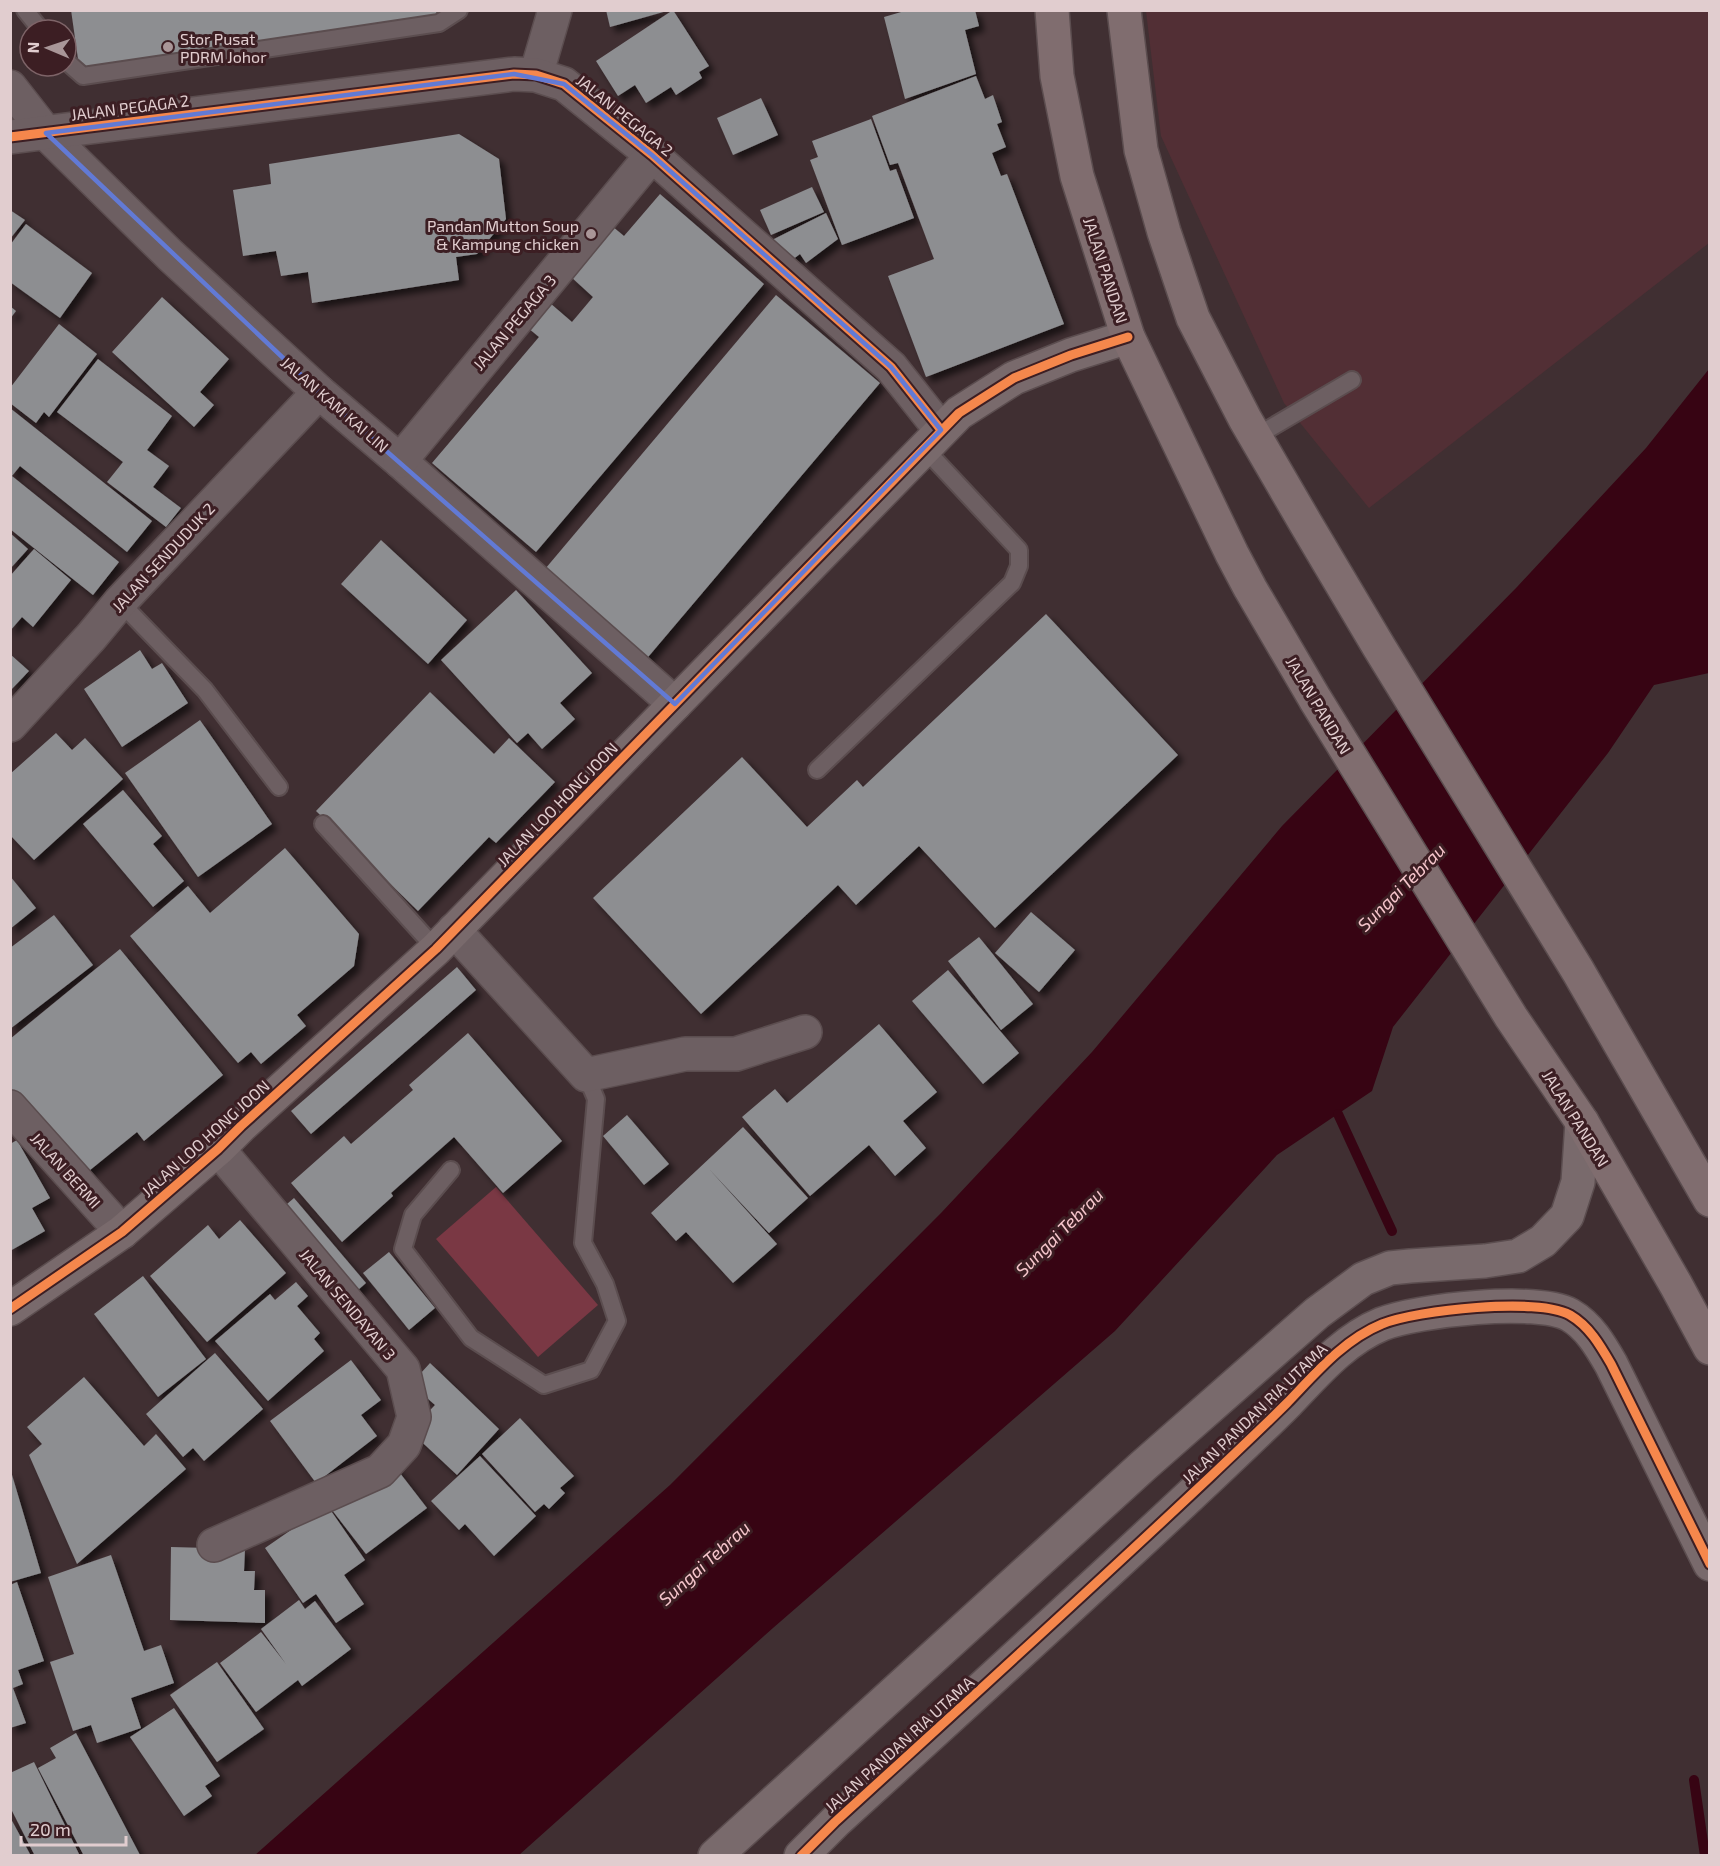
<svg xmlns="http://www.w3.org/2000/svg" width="1720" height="1866" viewBox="0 0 1720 1866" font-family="'Exo 2',sans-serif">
	<defs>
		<filter id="shadow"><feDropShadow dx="5.5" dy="5.5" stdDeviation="3" flood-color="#0009"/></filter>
	</defs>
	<rect width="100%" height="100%" fill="#402f32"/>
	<polygon fill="#522f35" points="1146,11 1709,11 1709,243 1369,508 1284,403 1161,136"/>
	<polygon fill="#7a3844" points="496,1187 598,1305 538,1357 436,1239"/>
	<polygon fill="#370413" points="1709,369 1709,673 1654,685 1608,753 1393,1027 1372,1091 1277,1155 1115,1331 773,1628 519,1855 254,1856 670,1485 941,1213 1092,1052 1282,826 1517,587 1646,448"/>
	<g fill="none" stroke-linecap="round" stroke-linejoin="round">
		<g stroke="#370413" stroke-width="10">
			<polyline points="1338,1114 1392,1231"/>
			<polyline points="1694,1780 1705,1856"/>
		</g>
	</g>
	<g fill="#8d8e91" filter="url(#shadow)">
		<polygon points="71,10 436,10 438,21 80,73"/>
		<polygon points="606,10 667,10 667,11 610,27"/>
		<polygon points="673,10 709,66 699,72 702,78 676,95 671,87 646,103 635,85 618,96 596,61"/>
		<polygon points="908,10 975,10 979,26 965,30 976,74 905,99 884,17"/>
		<polygon points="976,76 985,99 993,95 1002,122 997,124 1006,147 992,153 1001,176 1007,174 1064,324 926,377 888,276 934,259 898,163 890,165 872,116"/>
		<polygon points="761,98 778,135 733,155 717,118"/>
		<polygon points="871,119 890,171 896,169 914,218 842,245 810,160 818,157 812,141"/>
		<polygon points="459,134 499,159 506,219 477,254 456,257 459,280 312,303 308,272 281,276 276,251 243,256 233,190 271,184 269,164"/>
		<polygon points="812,187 824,212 771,235 760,210"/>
		<polygon points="660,194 764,284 536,552 432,463 539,337 528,328 550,303 572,322 593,297 570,276 612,226 624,236"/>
		<polygon points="10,210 25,220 10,239"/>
		<polygon points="826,213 838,239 806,263 800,254 788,263 772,240"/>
		<polygon points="26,224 92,273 60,318 10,282 10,245"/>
		<polygon points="776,295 880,383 643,663 540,575"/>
		<polygon points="162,297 229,359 200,392 214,405 194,427 112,352"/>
		<polygon points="10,306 16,311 10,319"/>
		<polygon points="59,324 97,354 49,417 44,412 36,423 10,403 10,388"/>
		<polygon points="98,359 172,416 147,450 169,466 153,487 181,508 166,527 107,482 123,462 57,412"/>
		<polygon points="10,408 152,521 127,552 20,466 12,476 119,562 93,595 10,529"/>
		<polygon points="10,533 28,549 10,569"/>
		<polygon points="381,540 467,620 428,664 341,584"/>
		<polygon points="34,549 71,580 33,627 22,617 10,631 10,576"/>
		<polygon points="516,590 592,673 560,703 575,719 542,749 528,733 517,743 441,660"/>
		<polygon points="1046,614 1178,755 995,928 919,846 856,905 838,885 701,1014 593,898 742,757 807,827 857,780 863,787"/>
		<polygon points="140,650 152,669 162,663 188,703 122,747 84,689"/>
		<polygon points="10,654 29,671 10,691"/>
		<polygon points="430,692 494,754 509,738 555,782 496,843 489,837 418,911 316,811"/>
		<polygon points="200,720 272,824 198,877 125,773"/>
		<polygon points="56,733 72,750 85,738 123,779 34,860 10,835 10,804 12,802 10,801 10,774"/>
		<polygon points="123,790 162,836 153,844 184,881 153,907 83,824"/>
		<polygon points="285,848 359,934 354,966 297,1015 306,1026 261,1064 251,1052 238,1063 130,936 188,886 210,913"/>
		<polygon points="10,876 36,908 10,929"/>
		<polygon points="1031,912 1075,950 1039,992 995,953"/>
		<polygon points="54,915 93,965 10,1029 10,948"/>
		<polygon points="979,937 1033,1004 1001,1030 948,961"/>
		<polygon points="120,949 223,1075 144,1141 137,1132 79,1179 10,1096 10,1039"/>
		<polygon points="457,967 476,990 311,1134 291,1111"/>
		<polygon points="948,970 1019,1053 983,1084 912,1001"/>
		<polygon points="879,1024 937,1092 903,1121 926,1148 895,1176 869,1145 810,1196 742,1117 775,1089 787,1103"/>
		<polygon points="468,1033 562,1141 503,1193 454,1137 391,1193 393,1196 342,1242 291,1183 344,1136 351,1144 413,1090 409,1085"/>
		<polygon points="627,1115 669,1164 644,1185 603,1136"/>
		<polygon points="743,1127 808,1198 769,1233 709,1169 777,1244 733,1283 686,1232 676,1241 651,1213"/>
		<polygon points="17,1140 50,1198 32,1208 45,1231 10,1251 10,1144"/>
		<polygon points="294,1198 366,1283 351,1296 280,1210"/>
		<polygon points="240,1220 286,1273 207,1342 150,1276 208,1225 219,1239"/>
		<polygon points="389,1252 435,1308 409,1330 363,1273"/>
		<polygon points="143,1276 206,1359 158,1397 94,1314"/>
		<polygon points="296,1282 308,1296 297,1306 320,1333 314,1339 324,1351 268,1401 215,1341 270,1294 275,1300"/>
		<polygon points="215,1353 263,1409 204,1461 193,1448 183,1457 146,1414"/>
		<polygon points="351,1360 381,1400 361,1415 377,1436 316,1483 270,1421"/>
		<polygon points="430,1363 499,1429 457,1475 410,1431 435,1405 411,1384"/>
		<polygon points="84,1377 144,1446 156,1434 186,1469 77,1564 29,1455 42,1444 27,1427"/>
		<polygon points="520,1418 574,1476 560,1488 565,1493 549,1509 544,1504 535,1512 482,1454"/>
		<polygon points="480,1456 536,1516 494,1556 465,1524 459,1530 431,1501"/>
		<polygon points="393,1464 427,1508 366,1554 332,1510"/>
		<polygon points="10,1468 41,1573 10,1582"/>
		<polygon points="327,1505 365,1560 344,1575 364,1604 336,1623 316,1594 303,1603 265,1548"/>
		<polygon points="171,1547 245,1549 244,1571 255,1571 254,1590 265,1590 265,1623 170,1620"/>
		<polygon points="111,1555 144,1651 161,1645 174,1683 131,1698 141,1728 97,1743 91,1725 73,1731 50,1662 74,1654 48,1577"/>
		<polygon points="17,1582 44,1661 18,1670 23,1684 13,1688 26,1723 10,1728 10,1585"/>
		<polygon points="299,1600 305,1609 315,1601 351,1649 302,1686 298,1680 256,1712 220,1663 261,1632 286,1664 261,1629"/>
		<polygon points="217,1662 264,1729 217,1762 170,1695"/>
		<polygon points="174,1708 220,1776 205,1786 212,1796 184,1816 130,1737"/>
		<polygon points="76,1733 140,1855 139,1856 84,1856 38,1768 56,1758 50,1748"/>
		<polygon points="34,1762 80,1856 35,1856 10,1807 10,1773"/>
		<polygon points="10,1817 31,1856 10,1856"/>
	</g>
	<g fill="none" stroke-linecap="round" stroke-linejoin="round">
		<defs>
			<g id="lane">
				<polyline points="25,10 41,30"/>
				<polyline points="66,61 83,76 439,23 459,10"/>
				<polyline points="1255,437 1352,380"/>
				<polyline points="120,602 205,690 279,787"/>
				<polyline points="817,770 1012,583 1019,566 1019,550 924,448"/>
				<polyline points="323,824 436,949"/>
				<polyline points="451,1170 413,1215 403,1249 471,1338 544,1385 591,1370 617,1321 605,1284 583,1243 596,1099 586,1075"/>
			</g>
			<g id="street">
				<polyline points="536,75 555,10"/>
				<polyline points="10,87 46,133 170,255 319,392 400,461 675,704"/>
				<polyline points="10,137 514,74 536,75 564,84 652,155 891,367 941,430"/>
				<polyline points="400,461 652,155"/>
				<polyline points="10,725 91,637 120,602 319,392"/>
				<polyline points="454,930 586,1075 685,1054 736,1054 805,1032"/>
				<polyline points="10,1107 122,1232"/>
				<polyline points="214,1545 380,1471 404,1445 414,1417 403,1369 218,1149"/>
			</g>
			<g id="secondary">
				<polyline points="10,1309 122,1232 218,1149 241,1126 436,949 959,413 1014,378 1071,355 1128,337"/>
				<polyline points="715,1856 1143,1466 1317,1313 1363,1279 1390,1268 1410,1266 1485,1261 1518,1256 1543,1241 1567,1216 1578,1182 1582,1122"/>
				<path d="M801 1856 835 1822C961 1707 1087 1593 1211 1476 1236 1452 1262 1428 1287 1403 1315 1374 1343 1340 1382 1324 1417 1310 1537 1297 1570 1315 1589 1326 1600 1345 1611 1364L1710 1564"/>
			</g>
			<g id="highway">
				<polyline points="1052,10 1057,76 1077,176 1128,337 1232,554 1250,588 1315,699 1511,1017 1582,1122 1676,1285 1710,1348"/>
				<polyline points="1124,10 1141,150 1164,232 1193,318 1245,419 1306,524 1379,647 1578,971 1710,1200"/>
			</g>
		</defs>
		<use href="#lane" stroke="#5b4d4f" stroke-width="20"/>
		<use href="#street" stroke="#5b4d4f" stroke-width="36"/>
		<use href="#secondary" stroke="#5b4d4f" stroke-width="36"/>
		<use href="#highway" stroke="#5b4d4f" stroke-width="36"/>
		<use href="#lane" stroke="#6d5f62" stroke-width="16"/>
		<use href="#street" stroke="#6d5f62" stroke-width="33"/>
		<use href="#secondary" stroke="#796a6c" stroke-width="33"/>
		<use href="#highway" stroke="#806d6f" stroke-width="33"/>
		<defs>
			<g id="cycleway">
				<polyline points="10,137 514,74 536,75 564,84 652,155 891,367 941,430"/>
				<polyline points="10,1309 122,1232 218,1149 241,1126 436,949 959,413 1014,378 1071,355 1128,337"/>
				<path d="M801 1856 835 1822C961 1707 1087 1593 1211 1476 1236 1452 1262 1428 1287 1403 1315 1374 1343 1340 1382 1324 1417 1310 1537 1297 1570 1315 1589 1326 1600 1345 1611 1364L1710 1564"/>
			</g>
		</defs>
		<use href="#cycleway" stroke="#3c1e23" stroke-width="13"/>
		<use href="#cycleway" stroke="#f5874c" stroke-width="9"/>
	</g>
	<path fill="none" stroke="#627ad5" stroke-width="4.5" stroke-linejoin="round" d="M514 74 564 84 652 155 891 367 941 430 675 704 319 392 46 133Z"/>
	<g fill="#a99698" stroke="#3c1e23" stroke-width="2">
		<circle cx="168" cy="47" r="6"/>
		<circle cx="591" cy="234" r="6"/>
	</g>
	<g text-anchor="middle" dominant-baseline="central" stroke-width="6" stroke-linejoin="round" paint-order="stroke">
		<g font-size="16" fill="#e1cdcf" stroke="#3c1e23" text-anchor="start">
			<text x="180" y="38">Stor Pusat<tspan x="180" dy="18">PDRM Johor</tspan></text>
			<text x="579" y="225" text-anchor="end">Pandan Mutton Soup<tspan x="579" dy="18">&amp; Kampung chicken</tspan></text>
		</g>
		<g font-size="16" fill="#e1cdcf" stroke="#3c1e23">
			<text transform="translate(130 107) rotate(-7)">JALAN PEGAGA 2</text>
			<text transform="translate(625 115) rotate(39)">JALAN PEGAGA 2</text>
			<text transform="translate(1106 270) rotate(72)">JALAN PANDAN</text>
			<text transform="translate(514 322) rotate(-50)">JALAN PEGAGA 3</text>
			<text transform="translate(335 404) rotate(41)">JALAN KAM KAI LIN</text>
			<text transform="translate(163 557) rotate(-47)">JALAN SENDUDUK 2</text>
			<text transform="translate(1319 705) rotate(59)">JALAN PANDAN</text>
			<text transform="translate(557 804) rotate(-46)">JALAN LOO HONG JOON</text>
			<text transform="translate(1576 1118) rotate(58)">JALAN PANDAN</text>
			<text transform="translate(205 1138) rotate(-42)">JALAN LOO HONG JOON</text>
			<text transform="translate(66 1170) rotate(48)">JALAN BERMI</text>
			<text transform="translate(348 1304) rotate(50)">JALAN SENDAYAN 3</text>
			<text transform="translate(1254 1413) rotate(-44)">JALAN PANDAN RIA UTAMA</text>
			<text transform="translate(899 1744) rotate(-42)">JALAN PANDAN RIA UTAMA</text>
		</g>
		<g font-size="18" font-style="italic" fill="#f6c6cc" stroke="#3c1e23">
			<text transform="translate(1401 887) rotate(-45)">Sungai Tebrau</text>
			<text transform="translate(1059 1232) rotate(-45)">Sungai Tebrau</text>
			<text transform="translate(704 1563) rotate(-42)">Sungai Tebrau</text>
		</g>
	</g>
	<rect width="1720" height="1866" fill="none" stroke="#e1cdcf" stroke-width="24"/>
	<g transform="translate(48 48) rotate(272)"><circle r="28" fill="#3c1e23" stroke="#7e6468" stroke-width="1.5"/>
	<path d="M0-4.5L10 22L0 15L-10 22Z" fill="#a99698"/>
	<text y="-9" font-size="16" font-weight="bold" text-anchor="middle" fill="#e1cdcf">N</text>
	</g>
	<path d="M21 1836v9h105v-9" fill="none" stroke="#e1cdcf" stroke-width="3"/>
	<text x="30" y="1836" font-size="18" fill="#e1cdcf" stroke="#3c1e23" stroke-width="4.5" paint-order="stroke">20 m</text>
</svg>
